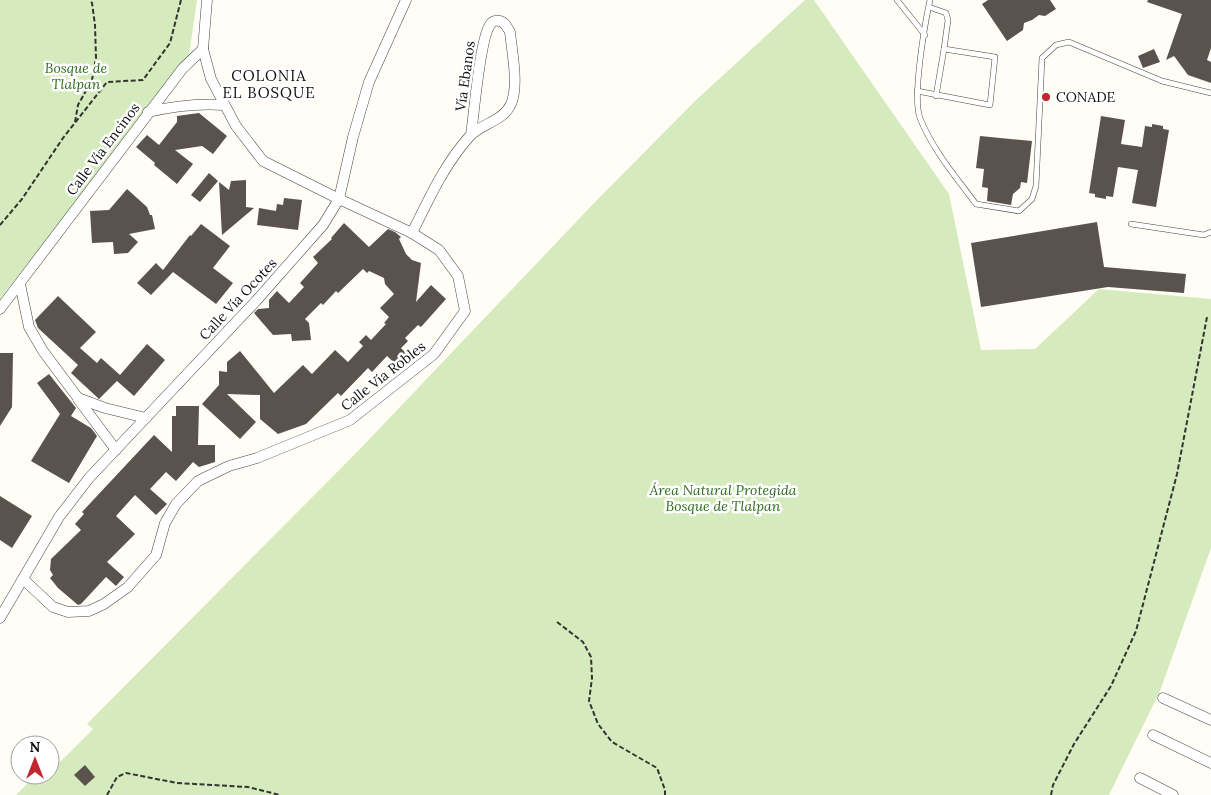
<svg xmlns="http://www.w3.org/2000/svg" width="1211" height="795" viewBox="0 0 1211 795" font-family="Lora,serif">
	<rect width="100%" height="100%" fill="#fffdf5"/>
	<g fill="#d5ebbd">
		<polygon points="0,0 197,0 189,55 0,299"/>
		<polygon points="805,0 814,0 949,194 981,350 1035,349 1099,289 1211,299 1211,548 1160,691 1109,795 16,795 36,775 50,775 50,761 53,759 54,768 93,729 87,724 360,449 596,201 695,101"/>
	</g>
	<g fill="#5a524d">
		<polygon points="988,0 1050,0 1056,9 1045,16 1039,15 1032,20 1024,23 1023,30 1007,41 982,4"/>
		<polygon points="1148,0 1211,0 1211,48 1207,60 1211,62 1211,83 1188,75 1174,56 1166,60 1182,14 1147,2"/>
		<polygon points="1154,49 1160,62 1143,68 1138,56"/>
		<polygon points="199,113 227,136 213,154 202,146 175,150 193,164 177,184 154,165 155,163 136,147 147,135 159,145 177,122 177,116"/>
		<polygon points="1101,116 1125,120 1121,144 1142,147 1145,126 1152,127 1152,124 1163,126 1163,129 1169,130 1156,207 1132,203 1138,170 1118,167 1113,197 1106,196 1106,199 1095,197 1095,194 1089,193"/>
		<polygon points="980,136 1032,141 1027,183 1021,182 1020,188 1013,194 1011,205 987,201 988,188 982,187 984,169 976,168"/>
		<polygon points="209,173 218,181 200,202 191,195"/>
		<polygon points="246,180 246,207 254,208 222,235 219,182 229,190 231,181"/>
		<polygon points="127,189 147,207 150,215 152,215 155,229 129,234 138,242 128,253 114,254 113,242 92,243 90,211 109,210"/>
		<polygon points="284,198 302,200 298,230 257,225 259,208 276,211 277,204 283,205"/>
		<polygon points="1097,222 1104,267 1186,274 1184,293 1108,287 981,307 971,243"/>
		<polygon points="344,223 369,247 388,229 395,232 401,237 399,239 406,254 412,260 421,263 416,302 431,285 446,299 421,327 418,325 405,338 408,341 401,348 410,357 400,368 387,356 372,372 368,368 341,396 338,393 306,424 278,434 260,419 260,395 227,394 256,422 240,439 202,404 219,385 219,371 227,372 227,362 240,351 274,393 303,365 312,374 335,350 348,362 363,346 359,342 366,335 371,340 386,324 384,323 389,317 380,308 394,294 385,284 384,278 369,271 367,273 363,269 338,293 336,291 323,305 321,303 305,319 309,323 311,340 292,341 291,334 273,335 254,313 258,309 269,308 269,300 277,291 289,303 304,287 300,283 318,263 313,257 332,239 331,238"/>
		<polygon points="201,224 230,246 213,268 233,283 216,304 173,272 151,295 137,283 156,263 163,270 190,235 191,236"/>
		<polygon points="58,296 96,332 80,348 97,363 101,358 120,375 147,344 165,360 134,396 117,381 99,399 71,373 78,365 38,328 35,320"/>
		<polygon points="0,353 13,353 12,407 0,426"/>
		<polygon points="49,374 76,408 71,416 91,428 97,436 69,483 31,461 60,414 37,383"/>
		<polygon points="176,406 199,406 198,445 215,445 215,462 199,467 193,462 176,481 166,472 150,489 167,504 156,515 135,495 116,516 135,534 107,562 124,577 116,586 106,577 81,604 78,605 58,588 50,578 53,575 50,570 51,559 81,530 75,524 84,514 82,512 154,435 172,452 172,416 176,416"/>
		<polygon points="0,496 32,516 12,548 0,540"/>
		<polygon points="85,765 95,777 85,786 74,775"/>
	</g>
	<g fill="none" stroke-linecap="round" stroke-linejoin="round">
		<defs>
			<g id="lane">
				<polyline points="897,0 925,35"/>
				<path d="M930 0C925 23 912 97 920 118 932 149 956 177 976 204L1019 211 1032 199 1036 186 1042 58 1056 45 1069 42 1162 81 1211 93"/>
				<polyline points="917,91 990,105 995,57 944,49 948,20 946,13 929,7"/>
				<polyline points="936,96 944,49"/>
				<polyline points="1131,224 1204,235 1211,232"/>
			</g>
			<g id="street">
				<path d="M148 112C174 106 197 103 224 105"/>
				<path d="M412 233C429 199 444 165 469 137 481 123 503 122 511 104 519 86 512 52 510 32 507 27 505 22 500 21 495 20 492 21 490 25 480 38 474 114 471 135"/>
				<polyline points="20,284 29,327 43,351 78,398 105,408 146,418"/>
				<polyline points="0,309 183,68 203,49 207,0"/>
				<polyline points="78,399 116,450"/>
				<polyline points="23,579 53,607 68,612 89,611 104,604 128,587 156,555 165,523 176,504 198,481 229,466 257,458 350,420 434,354 465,311 458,276 439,250 412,233 339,199 263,161 236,126 211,79 203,49"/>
				<polyline points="0,618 59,517 89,478 256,301 323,225 339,199 353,137 369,82 406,0"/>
				<polyline points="1163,698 1211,720"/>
				<polyline points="1153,735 1211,763"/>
				<polyline points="1140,778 1173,795"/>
			</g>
		</defs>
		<use href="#lane" stroke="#444" stroke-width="6"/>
		<use href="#street" stroke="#444" stroke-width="11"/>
		<g stroke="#333" stroke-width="2" stroke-dasharray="5 2.5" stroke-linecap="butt">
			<polyline points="75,122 78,105 92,80 96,58 95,25 92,3 90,0"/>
			<polyline points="0,225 22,199 63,138 107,82 143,80 170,43 181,0"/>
			<polyline points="557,622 583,642 591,657 592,678 589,701 598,724 612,742 657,768 665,790 665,795"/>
			<polyline points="107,795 117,777 126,773 177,783 248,787 280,795"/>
			<polyline points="1051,795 1053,785 1074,744 1111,686 1136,631 1177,474 1207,317"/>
		</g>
		<use href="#lane" stroke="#fff" stroke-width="5"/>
		<use href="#street" stroke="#fff" stroke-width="10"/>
	</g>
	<circle fill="#c4262e" stroke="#fff" stroke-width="2" cx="1046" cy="97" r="5"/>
	<g text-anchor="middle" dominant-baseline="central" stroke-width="5" stroke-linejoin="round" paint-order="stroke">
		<g font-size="14" font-style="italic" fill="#2f6b1f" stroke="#fff">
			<text x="76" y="68">Bosque de<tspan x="76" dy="16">Tlalpan</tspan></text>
			<text x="723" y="490">Área Natural Protegida<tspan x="723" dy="16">Bosque de Tlalpan</tspan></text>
		</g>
		<g font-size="14" fill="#111" stroke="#fff">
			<text transform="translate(465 76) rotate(-82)">Vía Ebanos</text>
			<text transform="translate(103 149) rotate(-53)">Calle Vía Encinos</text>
			<text transform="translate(238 299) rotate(-47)">Calle Vía Ocotes</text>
			<text transform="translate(383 376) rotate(-38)">Calle Vía Robles</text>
		</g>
		<g font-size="14" fill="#111" stroke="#fff" text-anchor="start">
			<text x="1056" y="97">CONADE</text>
		</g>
		<g font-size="15" letter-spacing="1" fill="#111" stroke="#fff">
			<text x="269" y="75">COLONIA<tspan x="269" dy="17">EL BOSQUE</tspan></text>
		</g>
	</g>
	<g transform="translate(35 760)"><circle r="24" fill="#ffffff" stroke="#a0a0a0"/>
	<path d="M0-4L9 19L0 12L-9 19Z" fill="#c4262e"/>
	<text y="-8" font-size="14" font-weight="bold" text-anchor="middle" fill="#111111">N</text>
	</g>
</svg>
